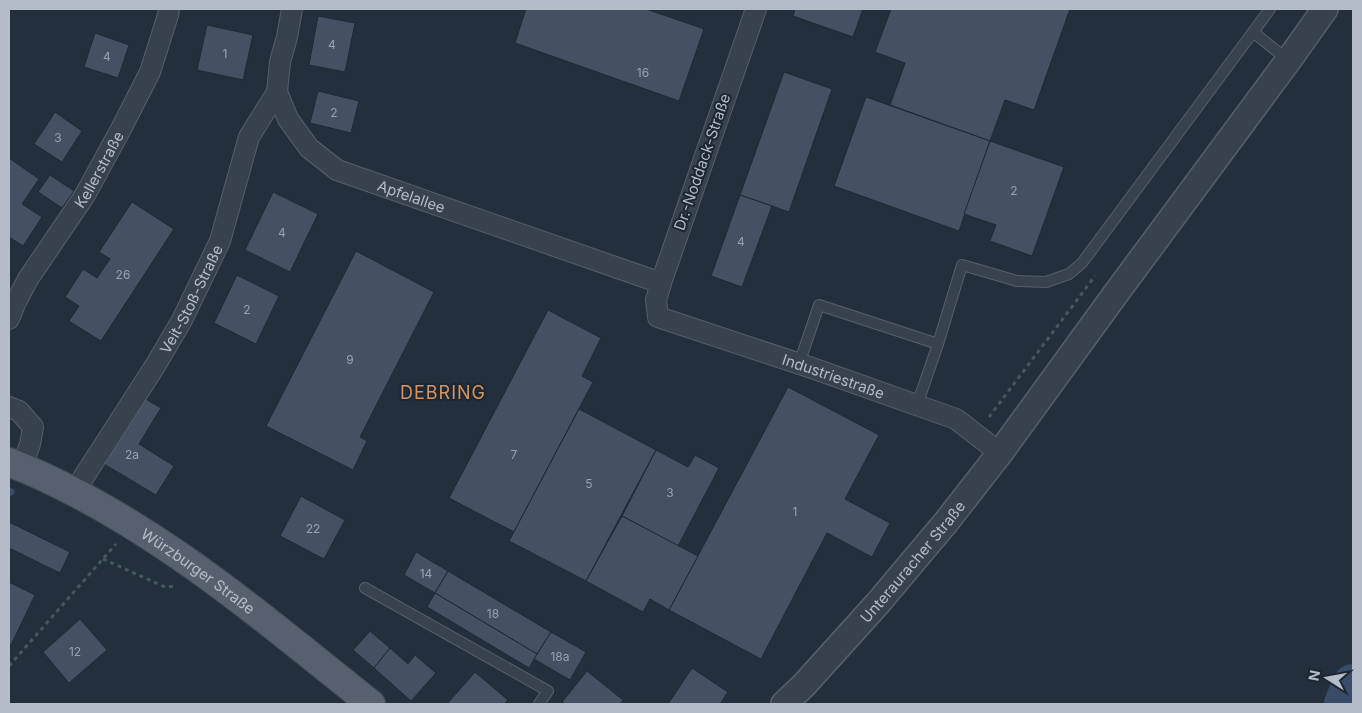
<svg xmlns="http://www.w3.org/2000/svg" width="1362" height="713" viewBox="0 0 1362 713" font-family="Inter,sans-serif">
	<rect width="100%" height="100%" fill="#242f3e"/>
	<g fill="none" stroke-linecap="round" stroke-linejoin="round">
		<polyline stroke="#394c67" stroke-width="7" points="9,491 11,492"/>
		<polyline stroke="#394c67" stroke-width="42" points="1345,704 1353,685"/>
	</g>
	<g fill="#455162" stroke="#1f2835">
		<polygon points="526,9 646,9 704,29 679,101 515,43"/>
		<polygon points="795,9 863,9 853,37 793,16"/>
		<polygon points="891,9 1070,9 1034,110 1005,100 990,141 890,105 905,63 875,52"/>
		<polygon points="318,16 355,23 345,72 309,65"/>
		<polygon points="207,25 253,35 243,80 197,70"/>
		<polygon points="95,33 129,45 118,78 84,67"/>
		<polygon points="784,72 832,89 789,212 740,195"/>
		<polygon points="318,91 359,101 351,133 310,123"/>
		<polygon points="866,97 990,141 959,231 834,186"/>
		<polygon points="55,112 82,131 62,162 34,144"/>
		<polygon points="990,141 1064,167 1032,256 990,241 996,225 964,214"/>
		<polygon points="9,158 39,179 22,204 42,217 23,246 9,237"/>
		<polygon points="50,175 74,191 62,208 38,192"/>
		<polygon points="273,192 318,214 290,272 245,250"/>
		<polygon points="740,195 772,206 742,287 711,276"/>
		<polygon points="132,202 174,229 101,341 69,321 79,306 65,297 83,269 97,278 110,259 99,252"/>
		<polygon points="356,251 434,292 360,437 367,441 353,470 266,426"/>
		<polygon points="237,275 279,296 256,344 214,323"/>
		<polygon points="548,310 601,338 582,376 593,382 514,532 449,498"/>
		<polygon points="788,387 879,435 845,499 890,523 872,557 827,533 761,659 669,610"/>
		<polygon points="144,398 161,408 139,444 174,466 156,495 104,464"/>
		<polygon points="579,409 656,450 586,581 509,541"/>
		<polygon points="656,450 688,467 695,455 719,468 678,546 622,516"/>
		<polygon points="301,496 345,520 324,559 280,536"/>
		<polygon points="622,516 698,556 669,610 650,599 643,612 586,581"/>
		<polygon points="9,522 70,552 60,573 9,548"/>
		<polygon points="416,552 448,571 435,593 404,575"/>
		<polygon points="448,571 551,632 537,654 435,593"/>
		<polygon points="9,582 35,595 11,645 9,643"/>
		<polygon points="435,593 537,654 529,668 427,607"/>
		<polygon points="80,619 107,650 69,683 43,652"/>
		<polygon points="370,631 390,648 374,668 353,650"/>
		<polygon points="551,632 586,652 570,680 534,659"/>
		<polygon points="390,648 408,664 415,655 436,673 411,701 374,668"/>
		<polygon points="692,668 728,692 720,704 668,704"/>
		<polygon points="587,671 623,700 620,704 565,704 562,702"/>
		<polygon points="475,672 508,700 504,704 447,704"/>
	</g>
	<g fill="none" stroke-linecap="round" stroke-linejoin="round">
		<defs>
			<g id="service">
				<polyline points="1253,32 1288,60"/>
				<polyline points="938,344 962,265 1017,281 1046,282 1069,274 1082,263 1270,9"/>
				<polyline points="799,364 819,305 938,344 917,405"/>
				<polyline points="365,588 548,691 539,704"/>
			</g>
			<g id="minor">
				<path id="s1" d="M292 9 287 37 280 62 277 92 288 119 309 148 337 170 661 283"/>
				<path id="s2" d="M756 9 661 283 656 300 658 317 812 368 956 419 1000 453"/>
				<path id="s3" d="M9 319 15 304 28 279 85 195 122 127 150 72 168 15 169 9"/>
				<polyline points="9,407 19,411 33,427 30,444 22,467"/>
				<path id="s4" d="M74 492 155 366 182 320 220 241 249 137 277 92"/>
			</g>
			<g id="tertiary">
				<path id="s5" d="M784 704 804 685 878 603 947 521 1000 453 1117 292 1288 61 1325 9"/>
			</g>
			<g id="primary">
				<path id="s6" d="M9 462C145 516 258 614 371 704"/>
			</g>
		</defs>
		<use href="#service" stroke="#565f6c" stroke-width="12"/>
		<use href="#minor" stroke="#565f6c" stroke-width="22"/>
		<use href="#tertiary" stroke="#565f6c" stroke-width="28"/>
		<use href="#primary" stroke="#414a57" stroke-width="30"/>
		<g stroke="#44595c" stroke-width="3" stroke-dasharray="4 4" stroke-linecap="butt">
			<polyline points="989,417 1095,276"/>
			<polyline points="103,559 165,587 176,586"/>
			<polyline points="9,666 116,544"/>
		</g>
		<use href="#service" stroke="#38414e" stroke-width="10"/>
		<use href="#minor" stroke="#38414e" stroke-width="20"/>
		<use href="#tertiary" stroke="#38414e" stroke-width="25"/>
		<use href="#primary" stroke="#56606e" stroke-width="28"/>
	</g>
	<g text-anchor="middle" dominant-baseline="central" stroke-width="4" stroke-linejoin="round" paint-order="stroke">
		<g font-size="12" fill="#98a1af">
			<text x="332" y="44">4</text>
			<text x="225" y="53">1</text>
			<text x="107" y="56">4</text>
			<text x="643" y="72">16</text>
			<text x="334" y="112">2</text>
			<text x="58" y="137">3</text>
			<text x="1014" y="190">2</text>
			<text x="282" y="232">4</text>
			<text x="741" y="241">4</text>
			<text x="123" y="274">26</text>
			<text x="247" y="309">2</text>
			<text x="350" y="359">9</text>
			<text x="132" y="454">2a</text>
			<text x="514" y="454">7</text>
			<text x="589" y="483">5</text>
			<text x="670" y="492">3</text>
			<text x="795" y="511">1</text>
			<text x="313" y="528">22</text>
			<text x="426" y="573">14</text>
			<text x="493" y="613">18</text>
			<text x="75" y="651">12</text>
			<text x="560" y="656">18a</text>
		</g>
		<g font-size="15" fill="#b4bcc9" stroke="#1d2633">
			<text transform="translate(702 162) rotate(-71)">Dr.-Noddack-Straße</text>
			<text stroke="none"><textPath href="#s3" startOffset="175">Kellerstraße</textPath></text>
			<text stroke="none"><textPath href="#s1" startOffset="264">Apfelallee</textPath></text>
			<text stroke="none"><textPath href="#s4" startOffset="226">Veit-Stoß-Straße</textPath></text>
			<text stroke="none"><textPath href="#s2" startOffset="510">Industriestraße</textPath></text>
			<text stroke="none"><textPath href="#s5" startOffset="192">Unterauracher Straße</textPath></text>
			<text stroke="none"><textPath href="#s6" startOffset="219">Würzburger Straße</textPath></text>
		</g>
		<g font-size="18" letter-spacing="1" fill="#d59563" stroke="#1d2633">
			<text x="443" y="392">DEBRING</text>
		</g>
	</g>
	<rect width="1362" height="713" fill="none" stroke="#b4bcc9" stroke-width="20"/>
	<g transform="translate(1327 678) rotate(281)" stroke="#1d2633" stroke-width="4" paint-order="stroke">
	<path d="M0-4L9 19L0 12L-9 19Z" fill="#b4bcc9"/>
	<text y="-8" font-size="14" font-weight="bold" text-anchor="middle" fill="#b4bcc9">N</text>
	</g>
</svg>
